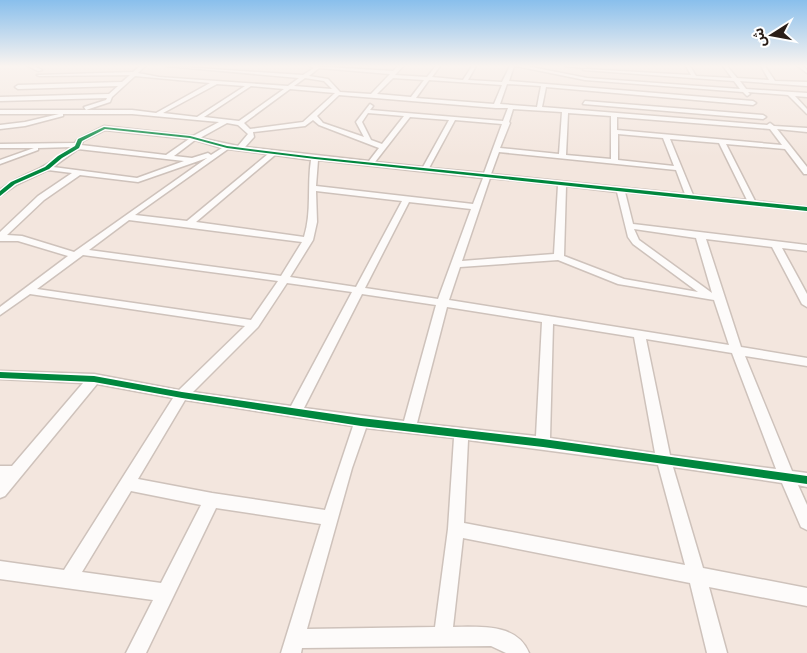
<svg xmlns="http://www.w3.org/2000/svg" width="807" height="653" viewBox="0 0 807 653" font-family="'PT Sans','Noto Sans Arabic',sans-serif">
	<rect width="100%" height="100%" fill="#f3e6de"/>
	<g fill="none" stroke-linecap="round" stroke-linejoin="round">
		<defs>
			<g id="minor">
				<polygon points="28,66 34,66 42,70 38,71"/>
				<path d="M140 66H145L138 73 159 77 288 86 299 78 166 66 303 75 314 68 310 66 393 71 398 66H403L395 75 427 77 436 66H440L432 77 463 80 472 66H476L468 80 502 82 510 66H514L509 81 753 101 756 103 753 105 546 87 542 107 767 125 770 123 774 126 807 128V132L777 129 807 167V174H804L785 149 726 144 755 201 807 207V211L625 192 633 224 807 245V251L782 248 807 294V307L802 304 772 247 706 239 741 347 807 358V366L745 356 792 471 807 473V487L798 485 807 505V530L801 527 782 483 673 467 703 568 807 588V606L709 587 727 653H707L690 583 463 538 453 627C480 627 517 623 529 653H506L491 646 302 648 301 653H281L321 524 216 508 146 653H126L153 600 0 579V561L64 570 173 398 97 384 5 496 0 498V466H12L83 383 0 379V371L94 374 179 390 245 326 30 294 0 315V307L68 256 18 241H0V232L38 196 72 173 48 170 16 185 0 196V190C13 179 27 175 42 167 53 162 62 153 72 147L38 148V150L0 164V160L34 148H0V144L75 143 78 139 104 126 193 136 219 122 132 114H63V116L25 126 0 129V125L25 122 59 114H0V110H132L156 113 210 83 135 76 112 97 110 102 86 110 84 107 106 100 107 98 0 101V97L109 94 118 86 18 89 15 87 18 85 122 82 130 75 39 76 37 75 133 72ZM319 68 390 74 371 94 340 92 328 79 309 76ZM305 78 324 81 332 89 294 86ZM393 78 424 80 411 97 377 94ZM429 80 502 85 494 104 416 98ZM217 84 245 86 197 117 163 113ZM507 84 541 86 537 107 500 104ZM251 86 284 89 239 121 204 117ZM290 89 335 93 303 122 250 129 244 123ZM339 95 496 108H508L503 121 370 110 373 106 370 104 356 122 364 137 323 123 317 116ZM513 109 562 112 559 154 500 148 510 123 509 122ZM368 113 404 116 382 144 371 140 362 122ZM568 113 611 116V159L566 155ZM410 117 449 120 423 167 375 162ZM617 117 770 129 782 145 617 130ZM313 120 319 125 379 148 369 161 245 147 254 137 253 132 305 126ZM455 120 502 124 484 173 429 168ZM227 123 238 125 248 134 238 146 200 138ZM105 130 189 139 166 155 81 145 83 141ZM618 134 663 138 674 166 618 160ZM670 139 719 143 747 200 693 195ZM195 140 222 148 211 155 208 153 192 158 174 156ZM78 149 184 161 137 178 53 167ZM228 149 268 154 187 221 135 215ZM499 152 676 170 685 194 491 174ZM275 155 311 160C307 185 312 212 304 237L196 222ZM207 158 74 252 22 236 7 235 44 200 80 175 138 182ZM318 160 483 178 473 204 316 186ZM490 178 558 185 554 254 462 261ZM566 186 617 192 628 237 633 244 698 292 624 279 564 256ZM316 191 402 201 356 287 290 277 313 240 317 222ZM409 202 471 209 438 299 365 288ZM129 220 302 242 281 276 89 250ZM634 229 696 238 712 293 639 240ZM83 255 278 281 251 320 37 289ZM558 260 618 284 714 300 729 345 449 300 460 267ZM287 283 352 292 291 406 193 392 258 327ZM362 294 436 305 404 421 304 408ZM447 307 542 322 536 436 417 423ZM553 324 634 337 655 453 550 438ZM646 339 732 353 776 469 670 455ZM185 400 353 426 325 510 212 493 138 479ZM366 428 454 438 448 529 435 627 307 629 352 468ZM468 440 658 465 685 565 464 523ZM131 491 201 505 161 583 82 572Z"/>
				<polygon points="516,66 526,66 587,78 740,89 734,81 583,70 585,69 691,75 686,66 690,66 696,76 732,78 723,66 727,66 737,78 769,80 761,66 765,66 775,81 807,82 807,86 740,81 746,89 807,93 807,97 795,96 807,109 807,114 788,95 748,92 750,94 747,96 743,92 585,80"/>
				<polygon points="565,66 586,66 587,67 585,68"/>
				<polygon points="798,66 803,66 807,70 807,73"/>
				<polygon points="585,101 763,115 766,117 763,119 583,104"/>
			</g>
		</defs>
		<use href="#minor" stroke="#cec2bb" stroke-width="3"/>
		<use href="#minor" fill="#fdfbfa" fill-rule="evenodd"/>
		<defs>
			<g id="cycleway">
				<polygon points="104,127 190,136 227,146 315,157 807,207 807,211 315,159 227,148 190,138 105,129 82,141 79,148 62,158 49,169 15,184 0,196 0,191 11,182 45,167 58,156 75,146 78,139"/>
				<polygon points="0,372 94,376 182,392 361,418 543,439 807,476 807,484 543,447 361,426 182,398 94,382 0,378"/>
			</g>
		</defs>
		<use href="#cycleway" stroke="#fff" stroke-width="3"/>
		<use href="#cycleway" fill="#00873e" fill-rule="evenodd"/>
	</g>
	<linearGradient id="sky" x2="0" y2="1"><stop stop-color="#89bfec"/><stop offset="0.42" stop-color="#faf4f0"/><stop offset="1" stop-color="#faf4f0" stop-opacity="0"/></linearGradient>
	<rect width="807" height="157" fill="url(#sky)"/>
	<g transform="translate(772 35) rotate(259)" stroke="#ffffff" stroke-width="4" paint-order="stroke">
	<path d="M0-4L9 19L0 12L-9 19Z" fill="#2a1e18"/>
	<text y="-8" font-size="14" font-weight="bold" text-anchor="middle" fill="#2a1e18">ش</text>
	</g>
</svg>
